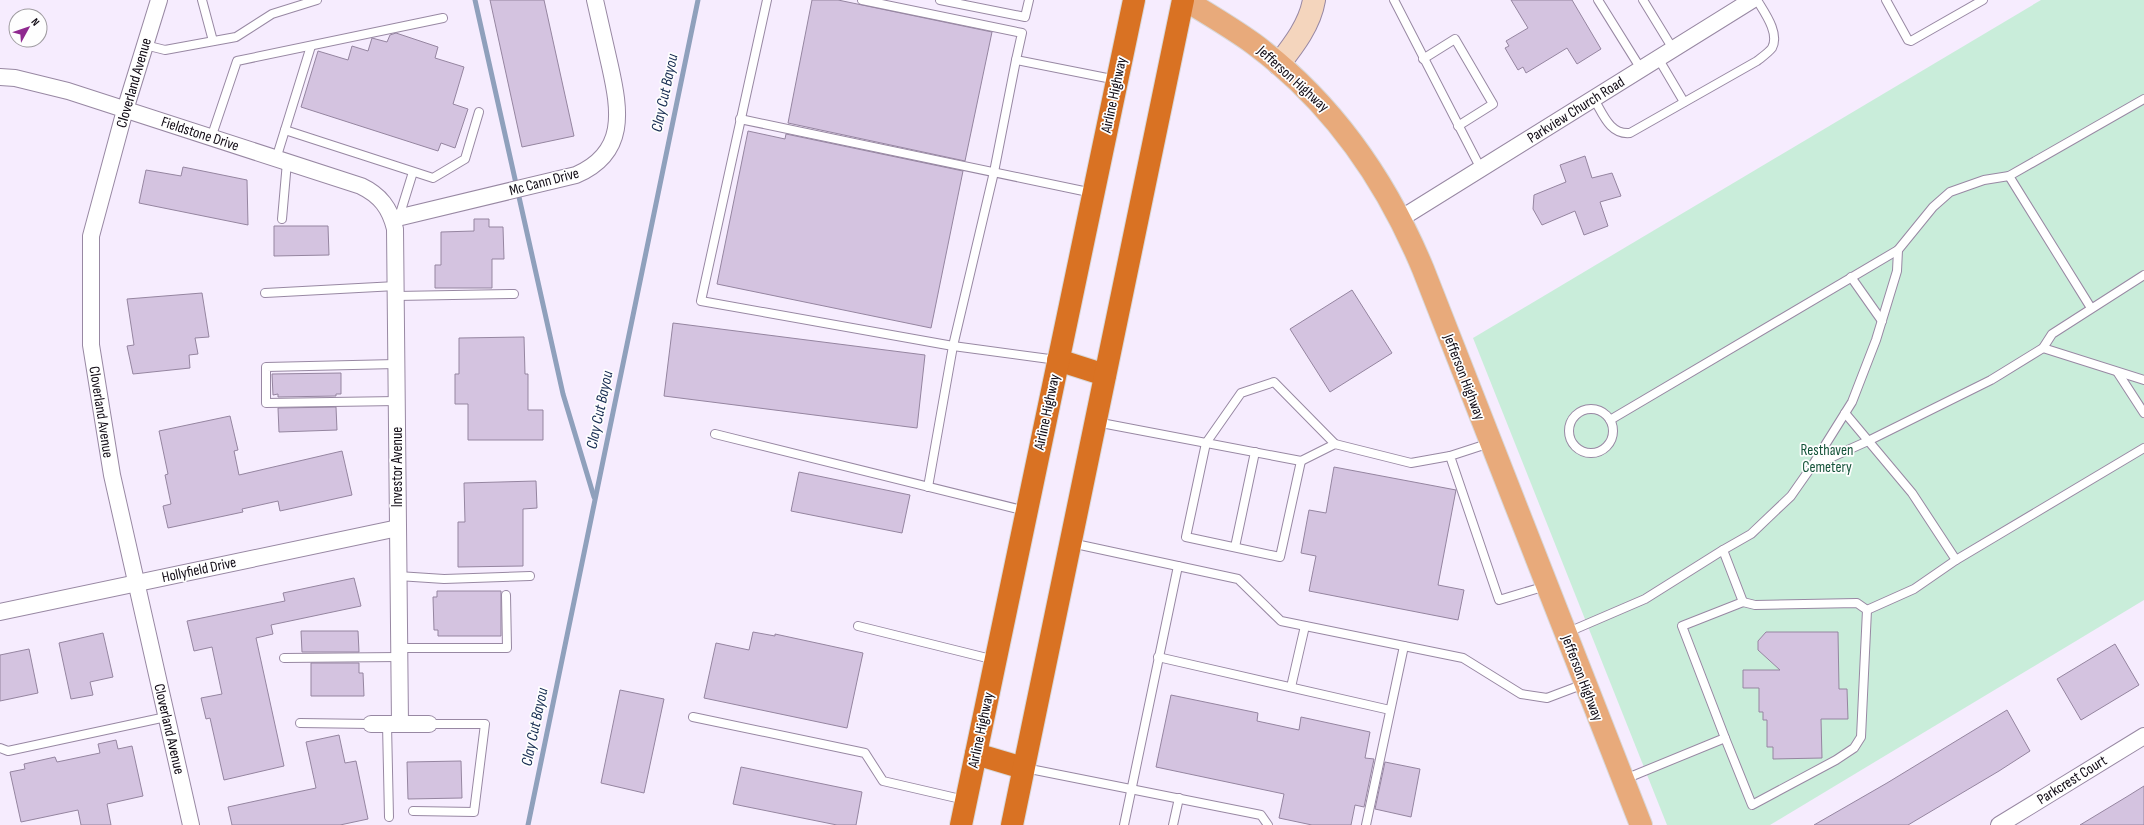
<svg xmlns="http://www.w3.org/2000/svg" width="2144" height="825" viewBox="0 0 2144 825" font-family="'Sofia Sans Condensed',sans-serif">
	<rect width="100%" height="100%" fill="#f6ecfe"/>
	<polygon fill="#c9edda" points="2041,0 2144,0 2144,600 1770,825 1667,825 1473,338"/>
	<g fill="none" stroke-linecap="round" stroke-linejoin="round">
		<g stroke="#8fa0bc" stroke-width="5">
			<polyline points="475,0 563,394 594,497"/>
			<polyline points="528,825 698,0"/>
		</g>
	</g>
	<g fill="#d4c3e0" stroke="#9585a0">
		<polygon points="490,0 544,0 574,136 522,147"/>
		<polygon points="812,0 838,0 992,32 965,161 788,123"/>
		<polygon points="1511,0 1572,0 1601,49 1577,64 1567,48 1526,73 1523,67 1518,70 1505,48 1509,46 1506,41 1528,28"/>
		<polygon points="396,33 438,47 435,58 464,67 453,104 468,109 455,148 441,143 438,151 301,107 318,51 348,60 352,46 368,51 372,38 387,42 390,35"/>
		<polygon points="748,131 785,139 786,134 963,171 931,328 717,284"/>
		<polygon points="1585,156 1592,178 1612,173 1621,196 1600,202 1608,226 1584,235 1575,211 1542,225 1533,209 1534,195 1566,182 1560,165"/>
		<polygon points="183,167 247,180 248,225 139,203 146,170 181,176"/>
		<polygon points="474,219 489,219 489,227 503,227 504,259 492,259 492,288 435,288 435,265 441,265 441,232 474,231"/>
		<polygon points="274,226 328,226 329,255 274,256"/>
		<polygon points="1352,290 1392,353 1330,392 1290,329"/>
		<polygon points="202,293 209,337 195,338 198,354 189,355 190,368 133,374 127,346 134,345 127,299"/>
		<polygon points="673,323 925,355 917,428 664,396"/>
		<polygon points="524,337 525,374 528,374 528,410 543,410 543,440 468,440 468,404 455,404 455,374 459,374 459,338"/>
		<polygon points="341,373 341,394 336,394 336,396 278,397 278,394 273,395 272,374"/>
		<polygon points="336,407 337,430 279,432 278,408"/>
		<polygon points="230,416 238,450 234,451 239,475 342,451 352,495 280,511 278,501 242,509 243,512 168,528 163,506 171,504 165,475 168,474 159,431"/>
		<polygon points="1334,467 1456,490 1438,585 1464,590 1458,620 1309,591 1316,556 1301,553 1309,510 1326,513"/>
		<polygon points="799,472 910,495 902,533 791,511"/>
		<polygon points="536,481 537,508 523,509 523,566 458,567 458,522 465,522 464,483"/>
		<polygon points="354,578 361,606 271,625 273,634 256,638 284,766 224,780 210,718 206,719 201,698 222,694 212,647 194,651 187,621 285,601 283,593"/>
		<polygon points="437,591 501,591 501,636 438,636 438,630 434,630 433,597 437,597"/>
		<polygon points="301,631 358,631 359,652 302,652"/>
		<polygon points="753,632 775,636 775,634 863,653 847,728 704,698 716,643 749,650"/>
		<polygon points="1766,632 1838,632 1839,689 1847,689 1848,719 1821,719 1822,758 1773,759 1773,747 1767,747 1767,720 1763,720 1763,712 1759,712 1759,688 1743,688 1743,670 1780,670 1758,650 1758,641"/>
		<polygon points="103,633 113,677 90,682 93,695 71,699 59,643"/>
		<polygon points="2115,644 2139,685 2081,720 2057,679"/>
		<polygon points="29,649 38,693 0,701 0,655"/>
		<polygon points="311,663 359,663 359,673 363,673 364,696 311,696"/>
		<polygon points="620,690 664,699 644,793 601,783"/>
		<polygon points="1171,695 1258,713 1257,721 1299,730 1301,717 1370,732 1365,758 1374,759 1364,807 1355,805 1351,825 1312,825 1279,818 1284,794 1156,767"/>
		<polygon points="2007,710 2030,751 1999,771 1908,825 1814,825 1887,783"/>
		<polygon points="339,735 345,763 356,761 368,819 340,825 232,825 228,807 316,788 306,742"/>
		<polygon points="116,740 118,749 132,746 143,796 107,804 111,825 81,825 78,810 21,822 10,772 25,769 24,764 55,757 57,762 100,753 98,744"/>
		<polygon points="461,761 462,798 408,799 407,762"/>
		<polygon points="1385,762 1420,769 1411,817 1375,809"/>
		<polygon points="741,767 862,792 856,825 837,825 733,804"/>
		<polygon points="2144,786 2144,825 2080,825 2128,796"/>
	</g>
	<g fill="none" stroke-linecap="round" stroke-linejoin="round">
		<defs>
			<g id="lane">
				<polyline points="202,0 213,41"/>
				<polyline points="767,0 701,301 953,346 1057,360"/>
				<polyline points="862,0 1022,33 1016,60 1117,80"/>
				<polyline points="940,0 1025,17 1029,0"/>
				<polyline points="1394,0 1481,169"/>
				<polyline points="1598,0 1641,69"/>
				<polyline points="1643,0 1673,49"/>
				<polyline points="1886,0 1908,40 1911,41 1983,0"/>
				<polyline points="145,45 165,50 236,37 272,14 317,0"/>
				<polyline points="1658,58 1684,102"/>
				<polyline points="1423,59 1455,39 1493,104 1458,126"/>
				<path d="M1594 99C1603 114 1610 135 1630 133L1757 61C1762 57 1768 53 1772 48 1780 33 1764 12 1757 0"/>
				<polyline points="740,119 1093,193"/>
				<polyline points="285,130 433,178 465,159 479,112"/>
				<polyline points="211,138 237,61 443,18"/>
				<polyline points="276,159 311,46"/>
				<polyline points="2009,176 2091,308"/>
				<polyline points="399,217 413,172"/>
				<polyline points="282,219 287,162"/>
				<polyline points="1851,277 1882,321"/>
				<polyline points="265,293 396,286"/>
				<polyline points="396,296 514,294"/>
				<polyline points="2043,348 2144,380"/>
				<polyline points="396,364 266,367 266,403 397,401"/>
				<polyline points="2118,373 2144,413"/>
				<circle cx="1591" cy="431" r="22"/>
				<polyline points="1845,413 1912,493 1956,560 1914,589 1867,610"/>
				<polyline points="1610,420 1898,250"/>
				<polyline points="1096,422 1301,461 1335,444 1411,463 1450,456"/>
				<polyline points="715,434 1026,511"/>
				<polyline points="1490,443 1450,456 1499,600 1546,586"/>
				<polyline points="1301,461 1280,557 1186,537 1206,443 1241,393 1274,382 1335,444"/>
				<polyline points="1812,466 1868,441 1991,380 2043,348 2052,334 2144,275"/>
				<polyline points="928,487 953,346 994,172 1016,60"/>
				<polyline points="1071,543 1238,579 1281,621 1463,658 1521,694 1547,698 1584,684"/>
				<polyline points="1235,547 1255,452"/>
				<polyline points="1723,550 1751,534 1791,496 1812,466 1852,402 1876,340 1897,271 1898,250 1933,207 1950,192 1984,180 2009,176 2144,99"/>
				<polyline points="1956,560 2144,448"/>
				<polyline points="398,576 444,579 530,576"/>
				<polyline points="858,626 995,660"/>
				<polyline points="1566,633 1645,599 1723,550 1743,602 1682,626 1725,738 1625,779"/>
				<polyline points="399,648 507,648 506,595"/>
				<polyline points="1158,657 1390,710"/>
				<polyline points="284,658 399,657"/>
				<polyline points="1291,687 1305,626"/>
				<polyline points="693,717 865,753 883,781 965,800"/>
				<polyline points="300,723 371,724"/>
				<polyline points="387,724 389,817"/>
				<polyline points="1725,738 1752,805 1836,760 1854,748 1861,737 1867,610 1857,603 1755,605 1743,602"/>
				<polyline points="0,748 8,751 166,717"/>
				<polyline points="1025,768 1261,815 1268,825"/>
				<polyline points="413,811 474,812 485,724 429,724"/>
				<polyline points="1124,825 1178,566"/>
				<polyline points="1173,825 1179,798"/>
				<polyline points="1366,825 1404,646"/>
			</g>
			<g id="street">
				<polyline points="159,0 125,110 91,236 91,345 112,475 191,825"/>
				<path d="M0 77 15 78 68 91 361 186C380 195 390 208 395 229L400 724"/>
				<path d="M393 219 576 175C627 153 620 111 610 66 605 44 600 22 595 0"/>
				<polyline points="1400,219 1752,0"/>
				<polyline points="0,612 398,528"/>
				<polyline points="371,724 429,724"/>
				<polyline points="1999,825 2144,736"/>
			</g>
			<path id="secondary" d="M1279 64C1294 45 1310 24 1314 0"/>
			<path id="primary" d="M1185 0C1208 14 1232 28 1254 44 1332 102 1386 180 1423 269L1641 825"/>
			<g id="highway">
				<polyline points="1058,360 1105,375"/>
				<polyline points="976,754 1023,768"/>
				<polyline points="961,825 1134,0"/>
				<polyline points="1012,825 1183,0"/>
			</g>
		</defs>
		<use href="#lane" stroke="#9888a3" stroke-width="10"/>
		<use href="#street" stroke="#9888a3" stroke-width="18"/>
		<use href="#secondary" stroke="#9888a3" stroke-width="24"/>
		<use href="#primary" stroke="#d9d8d9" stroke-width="24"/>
		<use href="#highway" stroke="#d9d8d9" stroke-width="24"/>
		<use href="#lane" stroke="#fff" stroke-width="8"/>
		<use href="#street" stroke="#fff" stroke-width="16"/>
		<use href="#secondary" stroke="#f4d5bd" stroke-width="22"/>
		<use href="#primary" stroke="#e8aa7b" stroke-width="22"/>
		<use href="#highway" stroke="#d97223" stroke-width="22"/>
	</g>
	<g text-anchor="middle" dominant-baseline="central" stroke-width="3.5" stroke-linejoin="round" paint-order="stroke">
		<g font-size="15" fill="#100a14" stroke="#fefefe">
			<text transform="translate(1293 79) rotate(42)">Jefferson Highway</text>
			<text transform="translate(134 83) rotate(-74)">Cloverland Avenue</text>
			<text transform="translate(1114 95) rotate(-78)">Airline Highway</text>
			<text transform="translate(1576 110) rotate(-32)">Parkview Church Road</text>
			<text transform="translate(200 134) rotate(18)">Fieldstone Drive</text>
			<text transform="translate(544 182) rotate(-15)">Mc Cann Drive</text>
			<text transform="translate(1464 377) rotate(69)">Jefferson Highway</text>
			<text transform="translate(101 412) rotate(81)">Cloverland Avenue</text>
			<text transform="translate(1047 412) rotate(-78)">Airline Highway</text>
			<text transform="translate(397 467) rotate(-90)">Investor Avenue</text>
			<text transform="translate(199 570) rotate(-12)">Hollyfield Drive</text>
			<text transform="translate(1582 678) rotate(69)">Jefferson Highway</text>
			<text transform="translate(169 729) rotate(77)">Cloverland Avenue</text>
			<text transform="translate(981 730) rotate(-78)">Airline Highway</text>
			<text transform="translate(2072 780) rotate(-32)">Parkcrest Court</text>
		</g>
		<g font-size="15" fill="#145339" stroke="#fefefe">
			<text x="1827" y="450">Resthaven<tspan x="1827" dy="17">Cemetery</tspan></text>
		</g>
		<g font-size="16" font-style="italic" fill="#142a50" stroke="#fefefe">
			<text transform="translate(665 93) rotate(-78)">Clay Cut Bayou</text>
			<text transform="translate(600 410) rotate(-78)">Clay Cut Bayou</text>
			<text transform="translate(535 727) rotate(-78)">Clay Cut Bayou</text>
		</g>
	</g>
	<g transform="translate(28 28) rotate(50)"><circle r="19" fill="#fefefe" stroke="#9f9ca0"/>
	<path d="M0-3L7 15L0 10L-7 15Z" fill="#8f298f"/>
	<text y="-6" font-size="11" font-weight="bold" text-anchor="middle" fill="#100a14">N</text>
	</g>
</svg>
